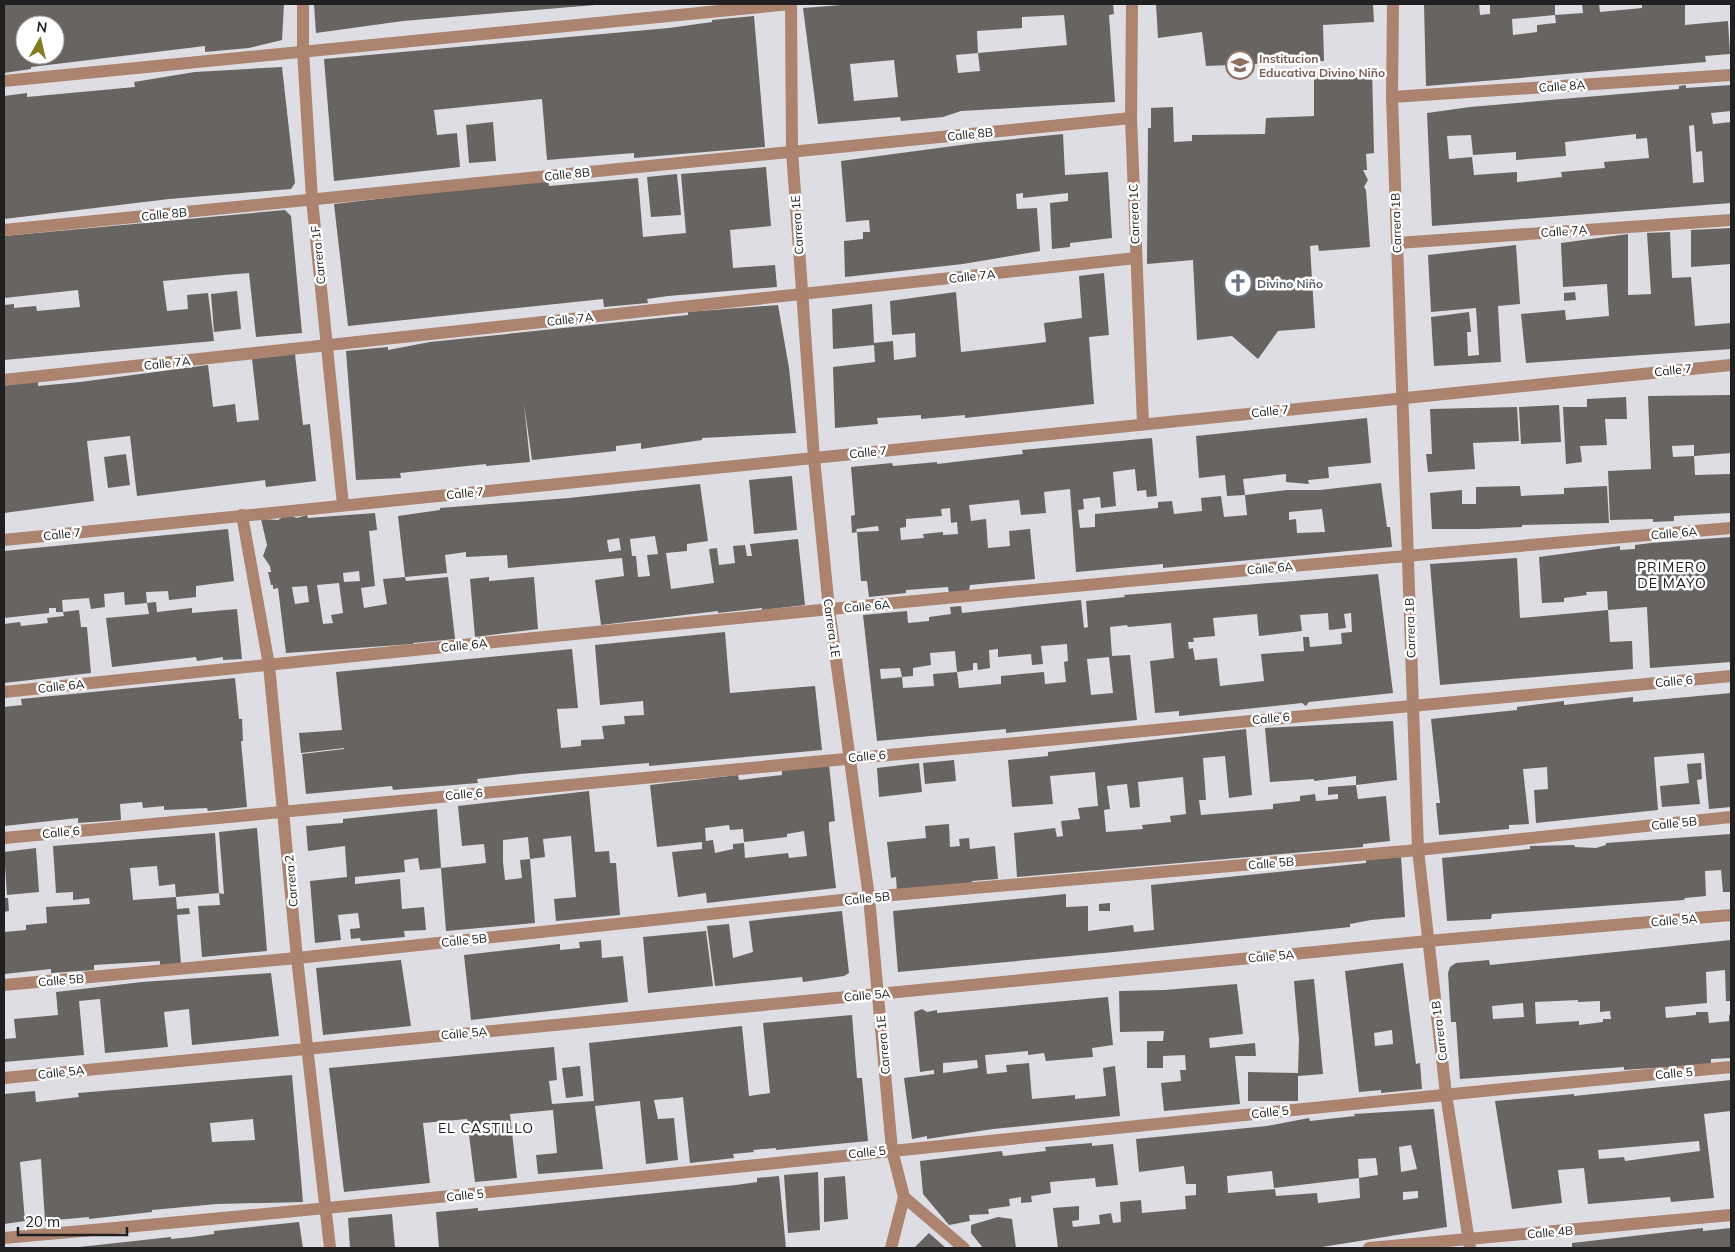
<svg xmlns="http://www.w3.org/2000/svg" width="1735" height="1252" viewBox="0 0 1735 1252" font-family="Mulish,sans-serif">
	<rect width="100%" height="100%" fill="#dddde3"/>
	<g fill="#686461" fill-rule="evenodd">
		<path d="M4 4H284L282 40 249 48 205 52V46L31 67V69L4 73ZM25 25H55V55H25Z"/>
		<polygon points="314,4 595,4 595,5 403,21 316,33"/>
		<path d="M854 4H1113L1114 14 1109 15 1115 102 961 111 943 117 901 121 900 117 818 124 803 8ZM1064 15 1067 45 978 53 977 31 1022 28V17ZM978 53 980 71 958 73 956 55ZM894 60 898 97 854 101 850 64Z"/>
		<polygon points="1156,4 1373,4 1374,22 1323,25 1324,61 1206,66 1202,32 1158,38"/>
		<polygon points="1424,4 1479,4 1480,15 1490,14 1490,4 1555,4 1555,15 1512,19 1513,35 1537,32 1537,25 1556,23 1555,15 1583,13 1582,4 1599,4 1600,12 1642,8 1642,4 1685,4 1685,25 1728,21 1730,54 1705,56 1706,62 1426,86"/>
		<polygon points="754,16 765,147 634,158 634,153 547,160 542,99 434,110 437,135 457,133 460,167 334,181 324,59 669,28 712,22 712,20"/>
		<polygon points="282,67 295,183 291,189 169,199 4,219 4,96 27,93 27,97 135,87 134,82 195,72"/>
		<polygon points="1372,69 1374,153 1366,154 1367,170 1363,170 1368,180 1364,187 1366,190 1370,247 1319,251 1318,245 1310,246 1315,328 1278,331 1258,359 1232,336 1197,340 1193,260 1147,264 1148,128 1151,128 1151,108 1173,107 1174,142 1192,141 1192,135 1265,134 1266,118 1314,116 1314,72"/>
		<path d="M1686 85V88L1731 85V111L1711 113 1713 124 1731 122V203L1432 226 1427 113 1470 107 1679 89V86ZM1694 125 1696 152 1702 151 1704 182 1693 183 1689 126ZM1636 134V139L1647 138 1649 158 1604 162 1605 168 1561 172 1562 177 1517 182V172L1474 175 1472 157 1449 159 1447 136 1471 135 1473 155 1516 152V160L1566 156 1565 142Z"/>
		<polygon points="493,122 496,161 469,163 466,125"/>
		<polygon points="1063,134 1065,175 1108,172 1112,238 1070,243 1070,247 1052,249 1050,203 1068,201 1068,193 1023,198 1023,193 1016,194 1017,209 1037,208 1040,251 963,264 845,277 844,241 863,239 863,232 870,232 869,220 846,222 841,161 976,143"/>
		<polygon points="766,167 771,226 730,230 733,268 775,265 777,287 668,296 647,299 648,303 604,307 603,299 348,326 334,204 548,179 549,186 638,178 643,237 686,233 681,174"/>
		<polygon points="677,174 681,215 651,217 647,177"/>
		<polygon points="285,210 291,216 302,333 256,337 249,273 224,275 163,281 167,311 188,309 187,295 208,293 214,341 4,360 4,305 14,304 14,308 36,306 37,311 80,307 78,290 4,298 4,236"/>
		<polygon points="1731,228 1731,264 1691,267 1691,230"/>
		<polygon points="1670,232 1672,278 1691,277 1695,326 1731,323 1731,349 1526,363 1521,314 1565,310 1566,320 1609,316 1607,284 1563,287 1561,243 1628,234 1628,295 1651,294 1647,233"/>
		<polygon points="1516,245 1520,304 1498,306 1501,362 1434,366 1431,317 1469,312 1471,332 1467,332 1468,356 1479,355 1476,308 1431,312 1428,255"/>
		<polygon points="1104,273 1109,335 1089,337 1094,404 965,418 965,415 921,419 921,415 877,418 878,424 835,428 833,367 875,362 874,345 833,349 832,309 872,304 874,343 893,341 894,360 916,357 915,333 892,335 890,301 956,292 961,352 1039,343 1046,342 1044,323 1082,318 1079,276"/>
		<polygon points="237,291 241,329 214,332 211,294"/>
		<polygon points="1575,292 1576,300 1564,301 1564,293"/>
		<polygon points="778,305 789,368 796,433 702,438 702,440 641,449 641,443 616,446 616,451 532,460 524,404 530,462 486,466 486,464 400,473 401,478 356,480 346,351 388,347 388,350 430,342 688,315 688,312"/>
		<polygon points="295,354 303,425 310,424 316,481 266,487 265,480 137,496 130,436 87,441 94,501 4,513 4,385 38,381 38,386 80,382 208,365 213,407 235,404 237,422 259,420 252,359"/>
		<polygon points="1730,395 1731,453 1694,456 1694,445 1672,446 1673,457 1694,456 1695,475 1731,474 1731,513 1674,516 1674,521 1653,522 1653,519 1610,520 1608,471 1651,469 1648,396"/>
		<polygon points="1626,397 1627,419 1605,419 1607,445 1580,446 1582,462 1566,464 1563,407 1587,407 1587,399"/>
		<polygon points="1559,405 1561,442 1521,444 1519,407"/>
		<polygon points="1517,407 1519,441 1473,443 1475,469 1428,472 1426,454 1432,454 1430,409"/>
		<path d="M1367 418 1371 463 1328 467 1329 478 1308 480 1309 484 1286 482V474L1243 479 1245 495 1287 490H1320L1381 483 1387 527H1390L1392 547 1163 568V564L1076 572 1070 489 1044 492 1046 513 1021 515 1019 500 969 505 971 521 986 519 988 548 1010 546 1009 531 1030 529 1035 579 970 585 969 591 949 593 948 587 906 590V593L869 597 867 581H861L857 532 852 533 851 516 855 515 851 467 892 463 893 466 937 462V464L1023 454 1022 450 1152 438 1157 496 1147 497 1146 490 1137 491 1135 469 1113 472 1116 506 1101 508 1100 497 1083 499 1084 509 1078 510 1080 528 1095 527V514L1158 508V502L1172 501 1174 514 1202 511 1201 498 1221 496 1224 517 1247 515 1245 495 1227 496 1225 475 1199 478 1196 436ZM950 508 951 523 957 522 958 534 943 535V532L923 534 924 538 901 540 900 528 906 527V519L942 516 941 509ZM1322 509 1325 532 1297 533 1296 519 1289 520V512ZM878 526 879 531 857 532 856 529Z"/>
		<polygon points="126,454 130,485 108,488 104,457"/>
		<polygon points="792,476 797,530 754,534 749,480"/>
		<path d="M700 484 708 541 687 544V551L666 553 671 589 714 583 709 549 717 548 719 565 735 563 733 546 745 545 747 556H752L750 544 798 539 805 605 762 610V608L718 613V611L601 625 595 580 624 576 622 558 508 568 507 555 466 557V552L445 555 447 573 405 577 406 581 448 577 455 639 413 643V644L286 653 278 588 273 589V585H271L268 572H271L270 566 263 556 267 545 261 519 278 520 287 515 297 518 307 515 308 518 375 513 377 530 369 531 375 586 361 588 364 608 387 604 383 579 405 577 398 516 440 510V508L569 498ZM655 536 658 554 647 555 650 576 638 577 636 556H632L630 539ZM619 538 621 550 609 552 607 540ZM359 571 360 581 344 582 343 573ZM339 583 343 613 331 615 333 623 323 624 317 585ZM307 586 309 602 295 604 292 587Z"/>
		<polygon points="1520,486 1521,496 1564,494 1564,488 1607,486 1609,523 1522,525 1522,527 1477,529 1432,529 1430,493 1462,490 1462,504 1476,504 1476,487"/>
		<polygon points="228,529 234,581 196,586 196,597 169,600 168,591 146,592 147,603 125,605 124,592 104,594 105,607 91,609 89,598 62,600 63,612 56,612 56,608 49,608 49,613 4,618 4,551"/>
		<polygon points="1731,537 1731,662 1650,668 1647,607 1608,610 1607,591 1586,592 1587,595 1564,598 1564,602 1542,603 1539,557 1620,546 1620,550 1635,549 1635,545 1651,543"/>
		<polygon points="1517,558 1520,618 1608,610 1610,642 1632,641 1633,669 1440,685 1430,564"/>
		<path d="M1378 574 1393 693 1309 702 1306 706 1302 703 1179 716V711L1155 713 1150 661 1174 658 1171 623 1128 627 1127 625 1110 627 1112 656 1130 655 1137 720 1006 733V729L877 741 863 615 907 611 908 623 929 621V617L951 614 950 607 961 606 962 613 1081 600 1084 628 1088 627 1086 601 1125 597 1124 595ZM1328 613 1329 630 1346 628 1344 614 1351 613 1352 632 1341 633 1342 644 1310 647 1309 637H1303L1304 651 1261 654 1264 681 1220 686 1217 658 1195 660 1193 648 1189 649 1188 642H1194L1193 638 1215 636 1213 618 1257 614 1259 636 1302 631 1300 615ZM1067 644 1068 661 1064 662 1066 682 1045 684 1044 672 1001 676V684L959 688 957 672 933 674 934 686 903 688 902 677 913 676V668L931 665 930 653 955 651 957 672 973 670V663H977L978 670 990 668 989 650 998 649V657L1031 654 1032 665 1043 664 1041 646ZM1109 657 1113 693 1091 695 1087 659ZM900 668 902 677 881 679 880 669Z"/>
		<polygon points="489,577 489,581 534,577 538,629 475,637 470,579"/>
		<polygon points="156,602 157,612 192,608 192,613 237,609 242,659 223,660 223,657 197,661 196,657 112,667 106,618 149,614 147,603"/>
		<polygon points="79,610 81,627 87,627 91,673 4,683 4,624 20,622 21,626 48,623 47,618 64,616 63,612"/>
		<polygon points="725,632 730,693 815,686 822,750 649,766 649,763 520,774 477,779 478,783 393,790 392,786 306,794 302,754 344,749 344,748 301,753 299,733 342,730 336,672 572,649 578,708 557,709 561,748 581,746 581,740 604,739 602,726 625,724 624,716 644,715 643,701 600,705 595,645"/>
		<polygon points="235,678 239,719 242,719 243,741 241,741 247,807 208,811 207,808 164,810 164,806 143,808 142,802 120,804 121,820 78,823 78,818 4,826 4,707 22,705 21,699"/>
		<polygon points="1731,693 1731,807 1709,809 1704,753 1654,757 1658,810 1536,823 1534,790 1548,789 1547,767 1523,769 1529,824 1509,825 1509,829 1439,835 1436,803 1440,803 1431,719 1517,710 1517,707 1564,701 1564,705 1633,697 1633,702"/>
		<polygon points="1393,721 1397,780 1356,785 1356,776 1314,781 1314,779 1270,782 1265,728"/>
		<path d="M1246 729 1252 795 1229 798 1225 756 1203 758 1206 800H1199L1201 815 1273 809V804L1300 801V796L1315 794 1316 801 1338 799V794L1328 795V787L1356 785 1358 799 1386 796 1390 841 1363 844V847L1017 877 1014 833 1055 828 1057 837 1063 836 1061 821 1080 819 1078 808 1098 806 1095 772 1050 776 1053 804 1012 807 1008 760 1048 756V752ZM1183 777 1186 814 1170 816 1171 822 1142 825 1143 829 1106 832 1104 810 1110 809 1107 786 1127 784 1130 808 1140 807 1138 782Z"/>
		<polygon points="954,760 956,781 925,784 923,763"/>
		<polygon points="919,763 922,792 879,797 877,768"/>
		<polygon points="1701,763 1702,779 1697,780 1700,804 1662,807 1660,786 1689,783 1687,764"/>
		<path d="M829 765 835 821 829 822V829L836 888 707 903 706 893 678 897 672 852 702 849V842L657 847 650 785 738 775 739 780 782 775V770ZM729 825 730 830 743 829 744 842 787 837V834L804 831 807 856 789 858 788 853 745 858 744 843 733 844V849L715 853 713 840 706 841 705 828Z"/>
		<polygon points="589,791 595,852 609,851 610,863 616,863 620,915 556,921 554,899 576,897 571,836 543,839 545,857 530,859 528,837 503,840 503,862 505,880 522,878 520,860 530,859 535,923 446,931 441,868 486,863 484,844 462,846 458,806"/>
		<polygon points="437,809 441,868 420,870 418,858 404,860 405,872 355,877 355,884 400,879 402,909 424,907 426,930 404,931 405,937 361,941 360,938 351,939 350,929 360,928 358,913 338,915 341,940 315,943 310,881 347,877 345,846 308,851 306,826 343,823 343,819"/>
		<polygon points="949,824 950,847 960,846 959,839 969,838 970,849 995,846 998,879 972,881 973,886 897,893 896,877 891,878 887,842 926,838 925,826"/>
		<polygon points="257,828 267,951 202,957 198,906 220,905 219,893 224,894 219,832"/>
		<polygon points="215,833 219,893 176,897 175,884 159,886 157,866 130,868 133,900 176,897 177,909 189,908 190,914 177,915 181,964 160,965 160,961 94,965 94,970 51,973 51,969 4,974 4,932 26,930 26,925 47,923 46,907 90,904 89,898 73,900 73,892 56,893 53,846"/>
		<polygon points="1731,834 1731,892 1723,892 1721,870 1705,871 1706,896 1685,898 1684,900 1492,914 1491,919 1447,921 1442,858 1530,849 1530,846 1574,845 1575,847 1596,848 1606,845 1606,843"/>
		<polygon points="36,848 39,892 7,895 4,852"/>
		<polygon points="1401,857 1405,917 1371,920 1350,924 1350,927 1114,952 898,972 893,911 1066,894 1066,907 1088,906 1088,931 1133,925 1134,932 1154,930 1151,885 1366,863 1366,860"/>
		<polygon points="4,898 8,898 9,911 4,912"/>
		<polygon points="1110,903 1110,911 1099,911 1099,904"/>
		<polygon points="842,911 849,973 844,976 803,982 802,977 715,986 707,926 729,924 733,958 753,952 749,921"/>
		<polygon points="706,931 713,986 648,993 643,937"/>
		<polygon points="601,940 602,958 623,956 628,1002 471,1020 464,955 560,944 560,950 580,948 579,942"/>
		<path d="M1731 940V1001H1726L1725 970 1706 972 1707 1003 1665 1007 1666 1018 1696 1015V1012H1708L1709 1023 1729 1021V1015H1731V1058L1711 1059V1064L1624 1070V1067L1460 1079 1456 1022H1451L1448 973 1450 967 1456 963 1489 960 1490 965ZM1578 1000V1002L1600 1001V1012L1610 1011 1611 1019H1603V1022L1579 1025V1021L1536 1024 1535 1002ZM1523 1003 1524 1017 1493 1019 1492 1006Z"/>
		<polygon points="401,960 411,1026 323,1035 316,968"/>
		<path d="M1403 963 1416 1064 1420 1063 1422 1089 1381 1093V1090L1359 1092 1345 971ZM1392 1030 1393 1044 1375 1046 1374 1033Z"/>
		<polygon points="271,973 279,1036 192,1045 189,1009 164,1012 168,1047 105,1053 100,999 79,1001 84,1055 4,1062 4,1039 16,1038 14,1019 58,1015 56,992 142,982"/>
		<polygon points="1314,979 1323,1074 1298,1076 1298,1101 1248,1101 1248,1072 1298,1073 1299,1040 1294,981"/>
		<polygon points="1237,984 1243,1034 1209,1038 1210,1048 1255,1043 1256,1056 1235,1056 1240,1104 1164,1111 1161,1083 1181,1081 1180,1070 1186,1070 1185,1055 1163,1056 1163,1068 1147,1068 1147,1041 1163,1041 1164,1031 1120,1032 1119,991 1164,990"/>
		<path d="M1108 997 1113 1045 1092 1048 1093 1057 1046 1061 1044 1053 1028 1055V1051L985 1055 987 1074 1007 1072 1006 1065 1029 1063 1032 1099 1075 1095V1099L1106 1096 1103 1068 1115 1066 1120 1116 993 1129 927 1139V1136L912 1139 904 1078 934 1074V1070L920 1072 914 1012 922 1009 927 1012 937 1010V1013ZM977 1060 978 1068 943 1073V1063Z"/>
		<polygon points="852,1015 857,1078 862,1078 868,1141 776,1150 776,1148 753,1150 754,1152 733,1154 734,1158 690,1163 683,1097 677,1098 654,1100 658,1119 674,1118 678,1160 646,1164 640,1101 595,1106 603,1169 538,1174 536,1155 557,1153 553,1110 510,1114 517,1178 475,1182 467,1119 423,1123 430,1183 344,1192 329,1068 554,1047 557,1080 549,1081 552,1104 594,1101 589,1043 742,1026 749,1096 770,1093 763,1023"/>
		<polygon points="580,1066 583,1096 566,1098 562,1068"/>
		<path d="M292 1075 303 1202 217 1204 152 1210V1212L89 1219V1217L45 1221 41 1159 20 1162 25 1221 4 1224V1094L35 1091 36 1102 79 1097 78 1093ZM253 1119 255 1140 212 1142 210 1123Z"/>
		<path d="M1731 1080V1111L1704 1114 1714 1198 1671 1202 1670 1197 1588 1204 1584 1168 1558 1170 1562 1203 1512 1209 1495 1101 1574 1094V1096ZM1699 1141 1700 1151 1625 1161 1624 1157 1599 1159 1598 1150Z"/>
		<path d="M1434 1109 1447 1227 1322 1247 1058 1248 1053 1208 1079 1206V1220L1072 1221 1073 1227 1100 1224 1099 1215 1111 1213 1113 1223 1121 1222 1120 1202 1141 1200 1142 1213 1186 1209 1185 1196 1196 1195V1184H1186L1184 1166 1139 1172 1136 1139 1267 1126 1309 1118 1310 1121 1355 1116 1354 1114ZM1411 1145 1417 1169 1401 1172 1399 1147ZM1376 1158 1378 1175 1359 1178 1358 1159ZM1272 1171 1274 1188 1359 1178 1360 1198 1318 1203 1317 1193 1276 1196 1275 1189 1228 1193 1227 1176ZM1418 1191V1198L1403 1200V1192Z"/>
		<polygon points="1092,1143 1092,1146 1113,1144 1118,1185 1096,1187 1095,1178 1050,1182 1051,1193 1031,1196 1032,1202 1021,1203 1021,1197 1009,1199 1010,1206 988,1209 989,1214 969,1215 970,1221 949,1225 923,1194 920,1161 1002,1151 1003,1156 1046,1151 1045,1147"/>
		<polygon points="818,1172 820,1230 788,1233 784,1175"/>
		<polygon points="779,1176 786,1248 439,1248 436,1212 478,1208 478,1211 736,1185 757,1182 757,1178"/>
		<polygon points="845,1176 848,1219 824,1222 824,1178"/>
		<polygon points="392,1214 395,1248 350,1248 348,1218"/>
		<polygon points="998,1217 1012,1219 1016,1248 983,1248 971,1233 971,1225"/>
		<polygon points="299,1222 303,1248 70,1248 171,1237 171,1239 192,1237 214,1234 214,1231"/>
		<polygon points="1703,1228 1703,1231 1731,1228 1731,1248 1572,1248 1572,1243"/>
		<polygon points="929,1233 946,1248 914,1248"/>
	</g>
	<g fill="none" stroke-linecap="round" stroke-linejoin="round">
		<g stroke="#ab836e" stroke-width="12">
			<polyline points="303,4 303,51 312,199 343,505"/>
			<polyline points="791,4 792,151 814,458 829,609 869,897 892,1150 904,1197 891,1248"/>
			<polyline points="1132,4 1131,118 1143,424"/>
			<polyline points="1393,4 1392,97 1418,850 1446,1094 1470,1248"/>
			<polyline points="4,81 791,4"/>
			<polyline points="1392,97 1731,75"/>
			<polyline points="4,230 1131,118"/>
			<polyline points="1397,243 1731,220"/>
			<polyline points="4,380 1136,258"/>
			<polyline points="242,515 269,665 297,958 330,1248"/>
			<polyline points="4,540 1731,365"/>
			<path d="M4 692C579 632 1155 576 1731 528"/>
			<polyline points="4,838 1731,676"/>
			<polyline points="4,985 297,958 869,897 1418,850 1731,817"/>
			<polyline points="4,1078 1428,941 1731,915"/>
			<polyline points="904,1197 964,1248"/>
			<path d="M4 1238C580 1187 1155 1121 1731 1067"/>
			<polyline points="1369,1248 1731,1215"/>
		</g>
	</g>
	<defs>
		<symbol id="school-ring" viewBox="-11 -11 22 22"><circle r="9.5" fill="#fff" stroke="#8d6e63" stroke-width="1.5"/><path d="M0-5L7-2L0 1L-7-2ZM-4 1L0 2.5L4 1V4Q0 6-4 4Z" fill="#8d6e63"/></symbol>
		<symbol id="church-ring" viewBox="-11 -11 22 22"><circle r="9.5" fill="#fff" stroke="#6b7280" stroke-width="1.5"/><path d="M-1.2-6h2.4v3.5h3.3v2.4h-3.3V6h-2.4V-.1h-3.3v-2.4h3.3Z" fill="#6b7280"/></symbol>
	</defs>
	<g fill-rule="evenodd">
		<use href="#school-ring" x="1224" y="49" width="32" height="32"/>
		<use href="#church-ring" x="1222" y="267" width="32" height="32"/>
	</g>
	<g text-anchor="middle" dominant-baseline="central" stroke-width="5" stroke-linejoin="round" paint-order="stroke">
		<g font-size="12" font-weight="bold" fill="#785e54" stroke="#fff" text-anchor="start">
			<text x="1259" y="58">Institucion<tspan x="1259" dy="14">Educativa Divino Niño</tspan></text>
		</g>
		<g font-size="12" fill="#202022" stroke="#fff">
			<text transform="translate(1562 86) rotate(-4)">Calle 8A</text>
			<text transform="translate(970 134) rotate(-6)">Calle 8B</text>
			<text transform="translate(567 174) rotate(-6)">Calle 8B</text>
			<text transform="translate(164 214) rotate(-6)">Calle 8B</text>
			<text transform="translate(1134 214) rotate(-92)">Carrera 1C</text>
			<text transform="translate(1396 223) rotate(-92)">Carrera 1B</text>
			<text transform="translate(797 225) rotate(-94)">Carrera 1E</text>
			<text transform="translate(1564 231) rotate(-4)">Calle 7A</text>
			<text transform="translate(318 255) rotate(-96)">Carrera 1F</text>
			<text transform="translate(972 276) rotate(-6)">Calle 7A</text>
			<text transform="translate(570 319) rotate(-6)">Calle 7A</text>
			<text transform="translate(167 363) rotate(-6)">Calle 7A</text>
			<text transform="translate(1673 370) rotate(-6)">Calle 7</text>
			<text transform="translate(1270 411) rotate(-6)">Calle 7</text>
			<text transform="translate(868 452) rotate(-6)">Calle 7</text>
			<text transform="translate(465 493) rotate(-6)">Calle 7</text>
			<text transform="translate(1674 533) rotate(-5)">Calle 6A</text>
			<text transform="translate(62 534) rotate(-6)">Calle 7</text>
			<text transform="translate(1270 568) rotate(-5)">Calle 6A</text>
			<text transform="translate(867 606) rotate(-5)">Calle 6A</text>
			<text transform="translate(832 628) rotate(82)">Carrera 1E</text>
			<text transform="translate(1410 628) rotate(-92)">Carrera 1B</text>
			<text transform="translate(464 645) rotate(-6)">Calle 6A</text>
			<text transform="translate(1674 681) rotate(-5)">Calle 6</text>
			<text transform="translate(61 686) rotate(-6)">Calle 6A</text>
			<text transform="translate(1271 718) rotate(-5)">Calle 6</text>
			<text transform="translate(867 756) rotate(-5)">Calle 6</text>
			<text transform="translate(464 794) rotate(-5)">Calle 6</text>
			<text transform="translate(1674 823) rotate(-6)">Calle 5B</text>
			<text transform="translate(61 832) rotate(-5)">Calle 6</text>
			<text transform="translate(1271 863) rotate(-5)">Calle 5B</text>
			<text transform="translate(291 881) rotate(-95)">Carrera 2</text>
			<text transform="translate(867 898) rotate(-6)">Calle 5B</text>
			<text transform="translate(1674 920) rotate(-5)">Calle 5A</text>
			<text transform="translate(464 940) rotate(-6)">Calle 5B</text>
			<text transform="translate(1271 956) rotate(-5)">Calle 5A</text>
			<text transform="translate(61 980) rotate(-5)">Calle 5B</text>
			<text transform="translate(867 995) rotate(-5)">Calle 5A</text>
			<text transform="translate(1439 1031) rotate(-97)">Carrera 1B</text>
			<text transform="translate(464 1033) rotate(-5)">Calle 5A</text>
			<text transform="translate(883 1045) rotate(-95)">Carrera 1E</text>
			<text transform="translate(61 1072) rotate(-6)">Calle 5A</text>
			<text transform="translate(1674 1073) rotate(-5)">Calle 5</text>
			<text transform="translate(1270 1112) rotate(-6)">Calle 5</text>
			<text transform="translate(867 1152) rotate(-6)">Calle 5</text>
			<text transform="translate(465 1195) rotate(-6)">Calle 5</text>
			<text transform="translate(1550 1232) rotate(-5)">Calle 4B</text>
		</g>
		<g font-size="12" font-weight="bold" fill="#5b616d" stroke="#fff" text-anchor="start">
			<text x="1257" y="283">Divino Niño</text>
		</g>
		<g font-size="14" letter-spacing="1" fill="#202022" stroke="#fff">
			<text x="1672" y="567">PRIMERO<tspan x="1672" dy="16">DE MAYO</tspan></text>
			<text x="486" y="1128">EL CASTILLO</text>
		</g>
	</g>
	<rect width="1735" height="1252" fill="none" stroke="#202022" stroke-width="10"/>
	<g transform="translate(40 40) rotate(8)"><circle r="24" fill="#ffffff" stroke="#a6a6a7"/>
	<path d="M0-4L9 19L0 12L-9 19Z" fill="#857c22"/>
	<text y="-8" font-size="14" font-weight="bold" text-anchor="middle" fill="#202022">N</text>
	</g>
	<path d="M18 1227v8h109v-8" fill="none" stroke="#202022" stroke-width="2.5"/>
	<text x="25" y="1227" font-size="15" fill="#202022" stroke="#ffffff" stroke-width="4" paint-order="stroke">20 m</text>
</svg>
